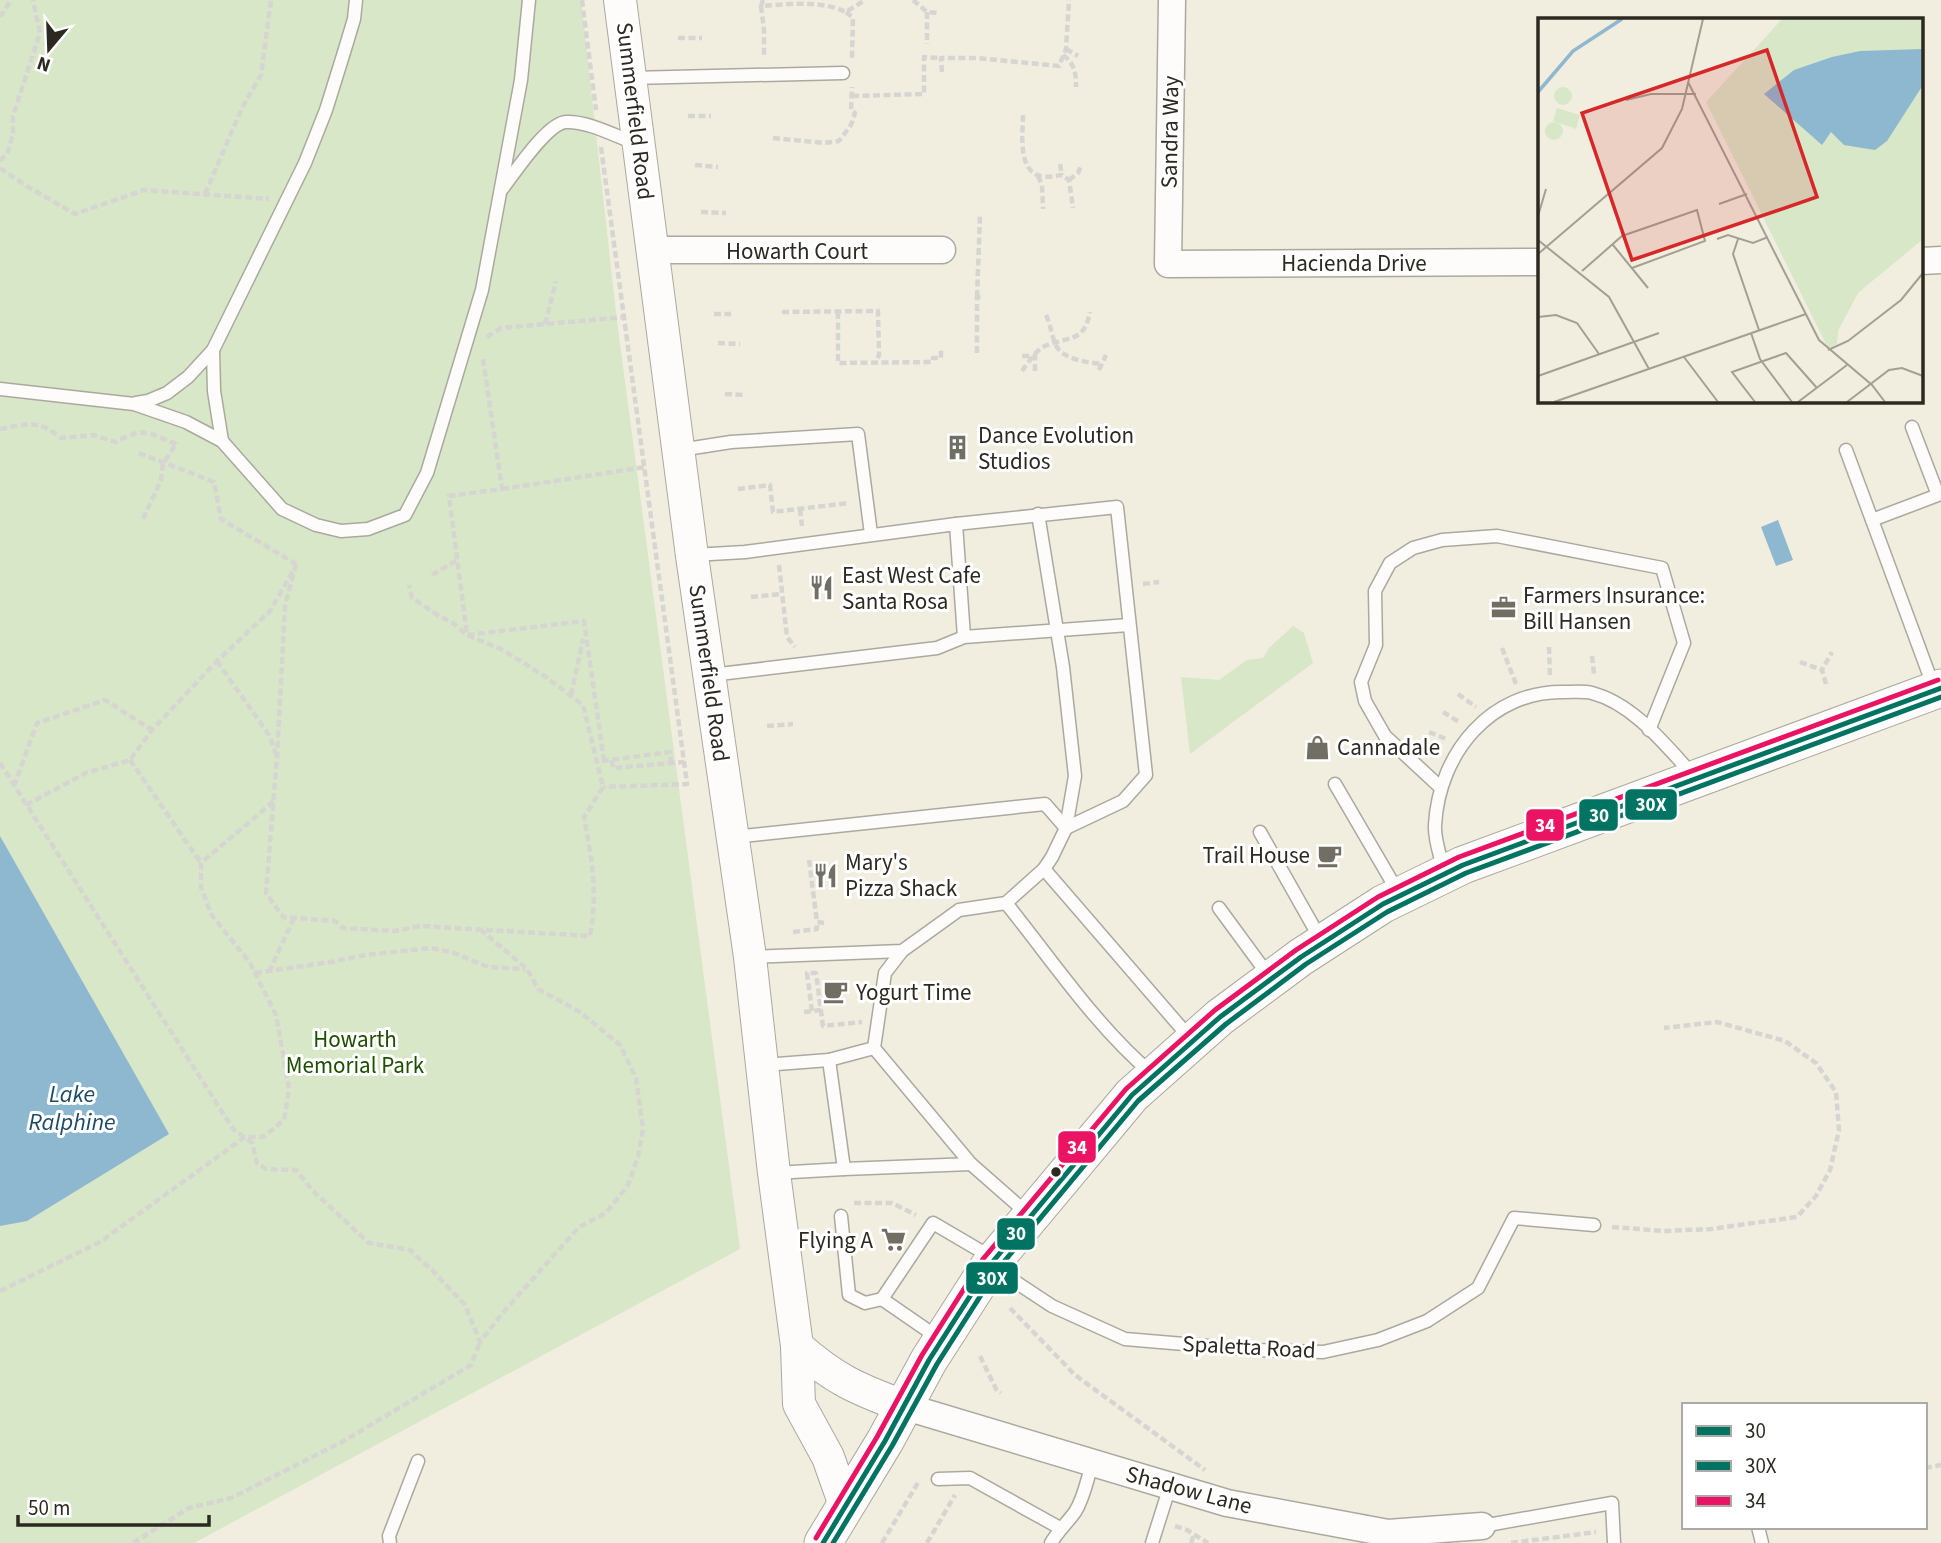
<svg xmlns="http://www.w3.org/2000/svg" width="1941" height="1543" viewBox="0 0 1941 1543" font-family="'Source Sans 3',sans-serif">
	<rect width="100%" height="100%" fill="#f1eee0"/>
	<g fill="#d7e7c8">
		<polygon points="0,0 581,0 617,321 740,1249 194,1543 0,1543"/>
		<polygon points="1293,626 1304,633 1313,663 1190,754 1181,677 1219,680 1247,660 1263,658 1269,648"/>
	</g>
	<g fill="#8eb7d0">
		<polygon points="1778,520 1793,560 1776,566 1761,527"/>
		<polygon points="0,836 169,1134 27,1221 0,1226"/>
	</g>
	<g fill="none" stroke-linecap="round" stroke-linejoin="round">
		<defs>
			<g id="service">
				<polyline points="631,78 843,73"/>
				<path d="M502 189C514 174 547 123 566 122 588 121 615 136 635 143"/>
				<polyline points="213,350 214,391 222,441"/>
				<polyline points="0,389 134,404 186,422 222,441 282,509 316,525 341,531 368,529 405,515 427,473 482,290 521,80 529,0"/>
				<polyline points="136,403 148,401 167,393 188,377 213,350 305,163 326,110 345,49 354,19 356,0"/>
				<polyline points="680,450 731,442 858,434 871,534"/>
				<polyline points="1846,450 1872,520 1938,495 1912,427"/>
				<polyline points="1872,520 1934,688"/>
				<polyline points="693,555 745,552 956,524 964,637"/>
				<polyline points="711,675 937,648 964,637 1129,625"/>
				<polyline points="1335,784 1398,892"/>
				<polyline points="1440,787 1385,736 1365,701 1361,682 1376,645 1375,591 1390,563 1413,548 1442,540 1497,536 1662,568 1684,643 1649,730"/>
				<polyline points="1260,832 1321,940"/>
				<polyline points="734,837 1045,804 1066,828 1123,801 1146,775 1117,507 956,524"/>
				<polyline points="1044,869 1190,1038"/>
				<path d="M1444 872C1441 857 1434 840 1435 825 1439 753 1491 690 1565 692 1574 692 1584 691 1592 693 1634 704 1666 746 1694 776"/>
				<path d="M1006 903C1052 960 1095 1025 1151 1073"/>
				<polyline points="1219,908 1269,976"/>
				<polyline points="902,951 885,973 874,1048 971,1164 1029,1215"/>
				<polyline points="751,957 902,951 959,910 1006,903 1044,869 1052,857 1066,828 1075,776 1063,667 1038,514"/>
				<polyline points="829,1060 844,1169 971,1164"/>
				<polyline points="764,1065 829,1060 874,1048"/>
				<polyline points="775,1173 844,1169"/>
				<polyline points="841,1216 849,1295 865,1303 882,1299 933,1223 991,1257"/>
				<polyline points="993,1267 1052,1306 1125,1339 1255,1350 1323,1352 1378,1340 1427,1321 1478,1288 1514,1218 1594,1225"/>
				<polyline points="882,1299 940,1339"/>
				<polyline points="938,1479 970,1478 1060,1528"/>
				<polyline points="1482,1526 1612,1503 1614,1543"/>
				<polyline points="1758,1527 1762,1543"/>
				<polyline points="390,1543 389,1536 418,1461"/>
				<path d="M1051 1543C1058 1531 1067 1523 1075 1512 1084 1498 1087 1480 1092 1464"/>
				<polyline points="1152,1543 1170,1486"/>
			</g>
			<g id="minor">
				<polyline points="1172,0 1168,264 1540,262"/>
				<polyline points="653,250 942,250"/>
				<polyline points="1922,261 1941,260"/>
				<polyline points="903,1406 1227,1503 1388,1533 1482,1526"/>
			</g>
			<g id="tertiary">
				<polyline points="620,0 692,556 750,957 774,1173 797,1346 799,1404 828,1457 845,1505"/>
				<path d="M797 1346C834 1379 857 1389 903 1406"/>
			</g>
			<polyline id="secondary" points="823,1543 885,1441 929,1360 990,1265 1132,1095 1220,1017 1301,957 1383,904 1463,865 1941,688"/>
		</defs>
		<use href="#service" stroke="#aba99f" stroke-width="15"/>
		<use href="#minor" stroke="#aba99f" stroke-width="29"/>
		<use href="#tertiary" stroke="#aba99f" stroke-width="34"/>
		<use href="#secondary" stroke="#aba99f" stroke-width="39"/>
		<g stroke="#d6d5d1" stroke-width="4.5" stroke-dasharray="7 3.5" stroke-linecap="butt">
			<polyline points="582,0 596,110"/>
			<path d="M763 0 761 6C789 4 821 0 846 12L865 0"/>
			<polyline points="913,0 927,12 937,13"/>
			<polyline points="761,6 764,30 764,57"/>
			<polyline points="846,12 853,18 852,58"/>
			<polyline points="927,12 927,44"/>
			<polyline points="0,17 11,0"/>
			<polyline points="678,38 702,38"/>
			<polyline points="1066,49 1078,56"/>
			<path d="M1063 55C1075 64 1076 73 1076 87"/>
			<polyline points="942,72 941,58 977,58 1059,66 1066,49 1069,0"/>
			<polyline points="852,96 924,94 924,57 941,58"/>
			<path d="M1023 115C1023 132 1017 170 1040 176 1046 178 1055 176 1062 175L1069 180 1073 208"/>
			<polyline points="688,116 711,116"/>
			<polyline points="773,138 824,143 839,141 851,125 855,113 851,110 852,87"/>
			<polyline points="601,147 687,784 603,787"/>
			<polyline points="0,161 8,152 13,134 13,116 40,33 33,0"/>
			<polyline points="1060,164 1062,175"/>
			<polyline points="695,165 718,167"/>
			<polyline points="0,168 28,187 75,214 144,190 269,199"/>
			<polyline points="1038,176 1042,185 1043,209"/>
			<polyline points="1069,180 1078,173 1081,166"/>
			<polyline points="205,194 242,108 261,75 271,0"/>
			<polyline points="701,212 726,213"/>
			<polyline points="977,297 980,216"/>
			<polyline points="782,312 878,311 879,355 876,362"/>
			<polyline points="838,312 838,363 932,362 933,358 941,358 941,350"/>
			<polyline points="714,314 731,314"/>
			<path d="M1046 315C1051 325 1051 334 1055 343 1060 359 1086 362 1101 364"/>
			<polyline points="545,324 556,281"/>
			<polyline points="487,337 501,328 625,317"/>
			<polyline points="718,343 740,344"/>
			<polyline points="977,353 977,297 983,297"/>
			<polyline points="1022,356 1035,356 1035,371"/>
			<polyline points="483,359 502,489 449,496 467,635 584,621 604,761"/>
			<polyline points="1099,370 1106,355"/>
			<path d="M1022 371C1028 363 1036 350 1045 346 1067 336 1084 344 1090 312"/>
			<polyline points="725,394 745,395"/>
			<path d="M0 429C28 424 38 419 61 438L93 435 116 442C145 426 148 433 176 444"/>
			<polyline points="139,453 214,482 221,519 296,564"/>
			<polyline points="502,489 645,467"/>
			<polyline points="738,489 770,485 773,512 849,503"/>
			<polyline points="800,509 802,526"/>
			<polyline points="143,519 161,480 163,464 177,442"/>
			<path d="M296 564 285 606 277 758 266 893 283 917 335 921 343 928 395 931 420 926 590 936C598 891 592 861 584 817L603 787 583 705 546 677 501 649 467 635 453 623 439 616 412 598 409 585"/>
			<polyline points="779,565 787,637 795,647"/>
			<polyline points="432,575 457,560"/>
			<polyline points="1143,584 1159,582"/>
			<polyline points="751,597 782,594"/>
			<polyline points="1549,647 1550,677"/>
			<polyline points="1502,648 1516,684"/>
			<polyline points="1592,656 1594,674"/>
			<polyline points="217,661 269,735 276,754"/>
			<polyline points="1800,662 1822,670"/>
			<polyline points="1826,684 1822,670 1832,652"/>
			<polyline points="1458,694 1476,707"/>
			<polyline points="571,695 583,639"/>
			<polyline points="1443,712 1459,722"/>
			<polyline points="767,726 793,724"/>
			<polyline points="1429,732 1446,739"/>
			<polyline points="130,760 201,863"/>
			<polyline points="612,760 613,768 684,762"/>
			<polyline points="602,761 670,752 671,763"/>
			<polyline points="0,763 233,1129 252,1143 257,1163 266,1169 296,1170 313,1191 369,1243 410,1250 432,1270 465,1305 480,1342 506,1309 579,1227 606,1213 628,1185 638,1157 643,1129 636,1078 620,1045 580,1012 538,989 527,969 481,930"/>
			<polyline points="14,786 37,723 105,700 152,730"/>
			<polyline points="26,805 86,773 130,760 152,730 217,661 270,611 293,571"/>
			<polyline points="809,860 817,922 824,923"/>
			<polyline points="793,932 817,929 817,922"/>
			<polyline points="269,972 294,918"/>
			<polyline points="255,973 331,962 365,955 431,948 454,953 488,967 525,969"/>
			<polyline points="812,1011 807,973 816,973 823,1026 862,1022"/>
			<polyline points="804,1012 821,1010"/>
			<polyline points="854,1203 892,1203 916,1215"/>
			<polyline points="1612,1227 1665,1231 1711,1229 1797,1217 1816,1196 1830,1170 1839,1130 1836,1092 1816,1063 1785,1041 1717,1022 1664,1028"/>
			<polyline points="0,1291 100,1242 245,1137 263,1137 284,1120 289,1089 276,1015 250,963 211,914 201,887 201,863 274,801"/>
			<polyline points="1010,1308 1075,1375 1205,1470"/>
			<polyline points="980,1356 996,1389 1001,1393"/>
			<polyline points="1925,1468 1941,1465"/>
			<polyline points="1175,1526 1187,1530 1208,1543"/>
			<polyline points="133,1543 189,1508 231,1498 342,1442 471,1365 480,1342"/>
			<polyline points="882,1543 919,1481"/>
			<polyline points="927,1543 955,1495"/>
			<polyline points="1191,1543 1194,1534"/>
			<polyline points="1511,1543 1596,1532"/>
		</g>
		<use href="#service" stroke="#fdfcfa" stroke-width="12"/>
		<use href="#minor" stroke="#fdfcfa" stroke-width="26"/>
		<use href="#tertiary" stroke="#fdfcfa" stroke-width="32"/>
		<use href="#secondary" stroke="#fdfcfa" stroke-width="37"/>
		<defs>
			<polyline id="bus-1" points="823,1543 885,1441 929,1360 990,1265 1132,1095 1220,1017 1301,957 1383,904 1463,865 1941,688"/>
			<polyline id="bus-2" points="833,1543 892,1446 937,1364 997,1270 1138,1101 1226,1024 1306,964 1387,912 1466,873 1941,697"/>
			<polyline id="bus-3" points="816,1538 877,1437 922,1355 983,1259 1126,1089 1215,1010 1296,950 1378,897 1459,857 1938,680"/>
		</defs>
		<use href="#bus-1" stroke="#fff" stroke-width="10"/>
		<use href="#bus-2" stroke="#fff" stroke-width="10"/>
		<use href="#bus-3" stroke="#fff" stroke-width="10"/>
		<use href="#bus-1" stroke="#007363" stroke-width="5"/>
		<use href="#bus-2" stroke="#007363" stroke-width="5"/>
		<use href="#bus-3" stroke="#eb1464" stroke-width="5"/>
	</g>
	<defs>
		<symbol id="building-bare" viewBox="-9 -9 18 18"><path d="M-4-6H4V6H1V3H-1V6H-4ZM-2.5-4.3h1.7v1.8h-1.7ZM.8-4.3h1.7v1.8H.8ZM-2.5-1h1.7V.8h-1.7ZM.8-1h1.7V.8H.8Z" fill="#716f63" stroke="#fff" stroke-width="2.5" paint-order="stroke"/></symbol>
		<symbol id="restaurant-bare" viewBox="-9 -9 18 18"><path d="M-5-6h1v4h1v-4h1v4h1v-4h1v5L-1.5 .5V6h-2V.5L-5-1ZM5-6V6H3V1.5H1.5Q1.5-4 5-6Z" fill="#716f63" stroke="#fff" stroke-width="2.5" paint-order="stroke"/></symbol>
		<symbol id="office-bare" viewBox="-9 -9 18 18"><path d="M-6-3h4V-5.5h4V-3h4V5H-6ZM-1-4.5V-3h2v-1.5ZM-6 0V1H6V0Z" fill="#716f63" stroke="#fff" stroke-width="2.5" paint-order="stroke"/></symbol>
		<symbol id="shop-bare" viewBox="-9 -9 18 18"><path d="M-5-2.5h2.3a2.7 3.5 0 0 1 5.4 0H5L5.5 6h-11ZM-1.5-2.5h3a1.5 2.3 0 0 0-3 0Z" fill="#716f63" stroke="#fff" stroke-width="2.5" paint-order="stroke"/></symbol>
		<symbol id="cafe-bare" viewBox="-9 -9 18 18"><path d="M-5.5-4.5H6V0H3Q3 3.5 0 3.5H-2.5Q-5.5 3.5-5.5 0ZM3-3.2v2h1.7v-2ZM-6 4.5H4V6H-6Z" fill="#716f63" stroke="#fff" stroke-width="2.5" paint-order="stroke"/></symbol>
		<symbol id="supermarket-bare" viewBox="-9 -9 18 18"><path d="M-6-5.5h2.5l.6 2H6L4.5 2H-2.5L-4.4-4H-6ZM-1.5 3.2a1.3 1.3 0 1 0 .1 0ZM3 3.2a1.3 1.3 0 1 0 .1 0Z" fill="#716f63" stroke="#fff" stroke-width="2.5" paint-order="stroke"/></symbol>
	</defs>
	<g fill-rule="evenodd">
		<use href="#building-bare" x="940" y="430" width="35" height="35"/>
		<use href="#restaurant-bare" x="804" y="570" width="35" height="35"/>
		<use href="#office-bare" x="1486" y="590" width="35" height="35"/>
		<use href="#shop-bare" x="1300" y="730" width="35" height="35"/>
		<use href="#cafe-bare" x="1312" y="838" width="35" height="35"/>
		<use href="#restaurant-bare" x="808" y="858" width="35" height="35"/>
		<use href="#cafe-bare" x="818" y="974" width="35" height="35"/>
		<use href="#supermarket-bare" x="876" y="1222" width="35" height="35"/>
	</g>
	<circle fill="#2c2a20" stroke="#fff" stroke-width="2.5" cx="1056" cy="1172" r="6"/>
	<g text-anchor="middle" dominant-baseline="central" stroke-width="6" stroke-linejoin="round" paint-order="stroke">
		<g font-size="23" fill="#2c2a20" stroke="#fff">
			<text transform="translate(635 111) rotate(83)">Summerfield Road</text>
			<text transform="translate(1170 132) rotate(-89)">Sandra Way</text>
			<text x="797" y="251">Howarth Court</text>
			<text x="1354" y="263">Hacienda Drive</text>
			<text transform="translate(709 673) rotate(82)">Summerfield Road</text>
			<text transform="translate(1249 1347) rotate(3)">Spaletta Road</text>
			<text transform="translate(1189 1490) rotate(15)">Shadow Lane</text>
		</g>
		<g font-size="23" fill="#2c2a20" stroke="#fff" text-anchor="start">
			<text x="978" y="435">Dance Evolution<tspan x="978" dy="26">Studios</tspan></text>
			<text x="842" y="575">East West Cafe<tspan x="842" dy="26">Santa Rosa</tspan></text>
			<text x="1523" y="595">Farmers Insurance:<tspan x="1523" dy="26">Bill Hansen</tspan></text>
			<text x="1337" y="747">Cannadale</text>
			<text x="1310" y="855" text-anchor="end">Trail House</text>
			<text x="845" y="862">Mary's<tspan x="845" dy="26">Pizza Shack</tspan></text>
			<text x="856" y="992">Yogurt Time</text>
			<text x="873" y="1240" text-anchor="end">Flying A</text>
		</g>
		<g font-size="23" fill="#1e4f00" stroke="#fff">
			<text x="355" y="1039">Howarth<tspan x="355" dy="26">Memorial Park</tspan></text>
		</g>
		<g font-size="24" font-style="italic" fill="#1c4b68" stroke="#fff">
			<text x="72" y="1094">Lake<tspan x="72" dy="28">Ralphine</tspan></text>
		</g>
	</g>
	<g transform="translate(1538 18)">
		<rect width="385" height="385" fill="#f1eee0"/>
		<path d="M244 1H385V221L320 275 300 313 299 326 290 330 168 84ZM16 78a9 9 0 1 1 18 0a9 9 0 1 1-18 0ZM19 90 42 97 38 111 15 103ZM7 113a9 9 0 1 1 18 0a9 9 0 1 1-18 0Z" fill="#d7e7c8"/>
		<path d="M385 31V67L349 123 337 132 306 127 293 114 284 127 226 76 256 52 294 39 322 33Z" fill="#8eb7d0"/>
		<path fill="none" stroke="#8eb7d0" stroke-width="3.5" d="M0 74 35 33 84 1"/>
		<path fill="none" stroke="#a2a093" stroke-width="2" d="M150 64 281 322 334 367 347 384M88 82 113 76H158M181 186 209 176M0 198 8 171M179 221 190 217 215 225 230 219M200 221 195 236 221 312M0 222 71 279 111 351M75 227 110 270M0 236 124 130 144 91 165 1M44 253 84 218 159 192 167 223 94 250M0 299 18 297 39 305 61 336M213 315 222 341 254 384M290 332 310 323 363 282 385 255M146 339 180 384M0 358 121 315M16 384 268 296M217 384 194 354 248 335 279 370M260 384 309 347M309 384 351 352 364 350 385 358"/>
		<path fill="#d62828" fill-opacity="0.15" stroke="#d62828" stroke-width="3.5" d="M229 32 279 179 94 242 44 95Z"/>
		<rect width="385" height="385" fill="none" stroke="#2c2a20" stroke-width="3.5"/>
	</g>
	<g stroke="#fff" stroke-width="2.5">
		<rect x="1624" y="788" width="54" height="33" rx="7" fill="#007363"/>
		<rect x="1578" y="798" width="41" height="34" rx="7" fill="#007363"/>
		<rect x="1525" y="808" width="40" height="34" rx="7" fill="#eb1464"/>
		<rect x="1057" y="1130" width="40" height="34" rx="7" fill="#eb1464"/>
		<rect x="996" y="1217" width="40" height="34" rx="7" fill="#007363"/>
		<rect x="965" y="1261" width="54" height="34" rx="7" fill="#007363"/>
	</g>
	<g font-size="19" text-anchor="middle" font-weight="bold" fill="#fff">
		<text x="1651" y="811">30X</text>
		<text x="1599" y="822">30</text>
		<text x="1545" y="832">34</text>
		<text x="1077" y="1154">34</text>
		<text x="1016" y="1240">30</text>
		<text x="992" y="1285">30X</text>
	</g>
	<rect x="1682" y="1403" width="245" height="126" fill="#ffffff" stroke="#abaaa6" stroke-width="2"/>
	<rect x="1696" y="1426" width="35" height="10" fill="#007363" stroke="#abaaa6" stroke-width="2"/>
	<text x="1745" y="1438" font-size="21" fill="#2c2a20">30</text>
	<rect x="1696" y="1461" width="35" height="10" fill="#007363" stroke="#abaaa6" stroke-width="2"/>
	<text x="1745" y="1473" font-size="21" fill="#2c2a20">30X</text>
	<rect x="1696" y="1496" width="35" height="10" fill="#eb1464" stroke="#abaaa6" stroke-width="2"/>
	<text x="1745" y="1508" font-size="21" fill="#2c2a20">34</text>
	<g transform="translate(49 49) rotate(199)" stroke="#ffffff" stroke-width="5" paint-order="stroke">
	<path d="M0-5L12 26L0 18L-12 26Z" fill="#2c2a20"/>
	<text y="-10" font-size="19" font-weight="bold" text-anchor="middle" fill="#2c2a20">N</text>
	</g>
	<path d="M18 1515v10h191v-10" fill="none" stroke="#2c2a20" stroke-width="3.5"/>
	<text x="28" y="1515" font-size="21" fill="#2c2a20" stroke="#ffffff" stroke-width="5" paint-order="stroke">50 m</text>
</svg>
